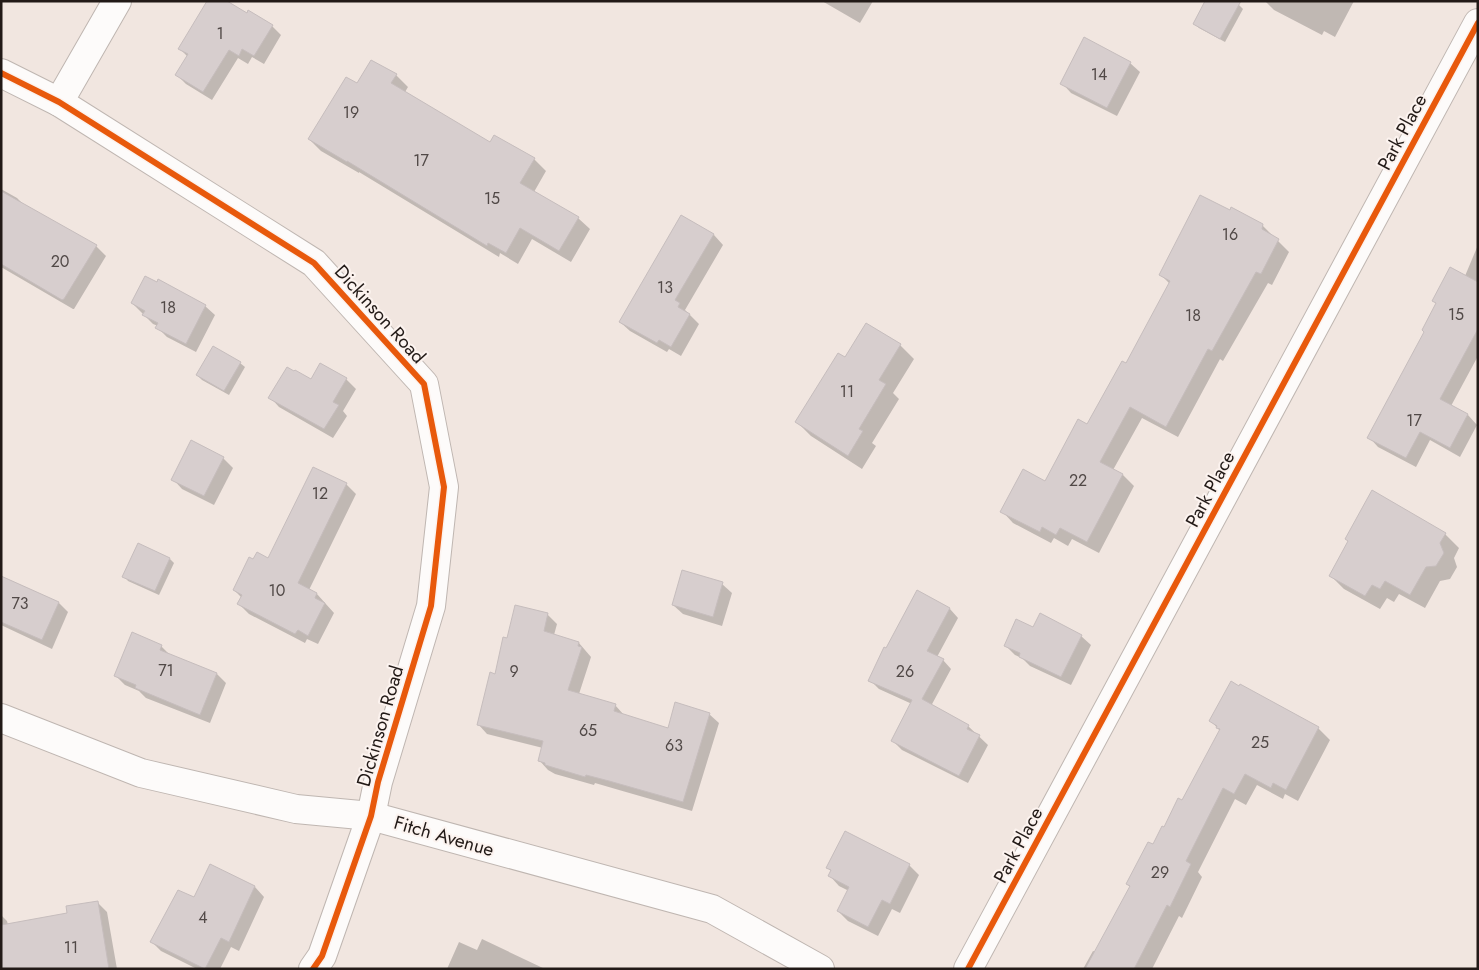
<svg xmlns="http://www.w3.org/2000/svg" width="1479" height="970" viewBox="0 0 1479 970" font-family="Jost,sans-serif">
	<rect width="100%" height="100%" fill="#f1e6e0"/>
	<g fill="#0003">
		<polygon points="822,1 873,1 860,23"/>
		<polygon points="1265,1 1354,1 1335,37 1324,31 1322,35 1274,10"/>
		<polygon points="1239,5 1243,9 1225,42 1199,28 1194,23"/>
		<polygon points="247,14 272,26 281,35 264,64 252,57 248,64 238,58 212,100 186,84 177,75 188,57 180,49"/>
		<polygon points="1130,63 1140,72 1117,116 1071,93 1062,83"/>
		<polygon points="396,75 408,87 405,92 491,144 534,159 546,171 534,192 578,218 590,229 571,262 532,239 518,264 500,253 499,257 359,172 359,173 321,151 309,139 358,84"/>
		<polygon points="1,189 17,198 24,205 96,246 106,256 74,309 73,309 1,267"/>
		<polygon points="681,217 714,235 723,245 685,310 699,324 681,356 669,349 667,352 630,331 620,322"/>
		<polygon points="1262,225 1289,252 1272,285 1268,283 1223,361 1220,359 1178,437 1142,418 1113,470 1123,475 1134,486 1099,553 1072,539 1068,546 1054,538 1051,543 1013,523 1002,511 1046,482 1087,425 1126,364 1170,284 1160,274"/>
		<polygon points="1478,245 1478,356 1451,406 1468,415 1477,425 1460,457 1430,440 1416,467 1378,447 1369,437 1425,332 1437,304 1433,300 1465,276"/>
		<polygon points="132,303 205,306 215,315 196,352 167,337 157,327 158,326 153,324"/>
		<polygon points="900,345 914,359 893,393 899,399 872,443 876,446 862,469 811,436 797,422 845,358"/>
		<polygon points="240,363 245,367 229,395 202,380 197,375"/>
		<polygon points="346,379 356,389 343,411 347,416 333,438 279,407 270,397 312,381"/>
		<polygon points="223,458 233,468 214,505 182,489 173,479"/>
		<polygon points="346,484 356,494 309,590 317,594 334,613 318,644 307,639 305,643 249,614 239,604 242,598 234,590 254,561 269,560"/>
		<polygon points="1445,534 1459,548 1454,558 1457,567 1450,579 1440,581 1425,608 1399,594 1394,602 1387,598 1380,609 1344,589 1330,575"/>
		<polygon points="170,559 174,563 159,595 128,581 124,576"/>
		<polygon points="1,576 59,603 68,612 52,649 1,625"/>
		<polygon points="722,584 732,593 722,626 683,614 673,605"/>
		<polygon points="917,592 950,609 958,618 937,657 943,660 951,669 931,706 968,726 988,745 968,783 902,750 893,741 912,704 879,689 870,680"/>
		<polygon points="547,614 557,624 554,635 579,643 591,657 579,694 615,705 624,715 669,730 709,714 719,723 692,811 619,790 595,783 594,785 555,774 548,770 539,760 543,748 487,734 478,724 508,639"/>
		<polygon points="1033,629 1081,636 1091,645 1071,685 1030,666 1022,658 1015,655 1005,645"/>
		<polygon points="161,646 170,655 217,674 226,683 210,723 146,698 139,691 125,685 116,676"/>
		<polygon points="1240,686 1318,728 1330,740 1298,801 1285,794 1283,799 1257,785 1246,805 1235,799 1198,872 1202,877 1182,918 1179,916 1152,969 1083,969 1093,951 1096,952 1131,888 1127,884 1182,801 1220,731 1211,721"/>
		<polygon points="210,865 255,887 264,897 239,951 231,947 220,969 197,969 161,951 152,942 194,899"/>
		<polygon points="909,865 919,875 900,913 892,909 878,936 848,921 838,911 849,891 839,886 830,876 832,872 828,868"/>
		<polygon points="98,903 107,912 117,969 1,969 1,915 7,921 8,925 69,914"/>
		<polygon points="482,939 545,969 447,969 459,942 477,950"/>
	</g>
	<g fill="#d7cece" stroke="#c6bdbd">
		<polygon points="207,1 227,1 247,13 248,10 273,25 254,56 242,49 239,56 229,50 203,92 175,75 188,54 178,49"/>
		<polygon points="1205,1 1241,1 1220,39 1193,24"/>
		<polygon points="1084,37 1131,62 1107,108 1060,84"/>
		<polygon points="371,60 397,74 391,83 490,142 494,135 535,158 520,183 579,217 559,251 520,228 506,253 488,243 487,246 347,161 347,162 308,139 346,77 357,83"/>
		<polygon points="1,191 97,245 64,299 62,300 1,264"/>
		<polygon points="1200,195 1230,210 1231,207 1263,224 1262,229 1279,239 1261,274 1256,272 1212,351 1208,349 1166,427 1130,407 1100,462 1123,474 1087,542 1060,528 1056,535 1042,527 1040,532 1000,512 1023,469 1045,481 1078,419 1087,424 1122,361 1126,363 1170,281 1159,275"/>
		<polygon points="681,215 714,234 675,300 680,303 678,307 690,314 671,347 659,340 657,343 619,322"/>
		<polygon points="1450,267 1478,282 1478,329 1440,399 1468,414 1450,448 1420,432 1406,458 1367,438 1424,332 1422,330 1436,303 1432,301"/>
		<polygon points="145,276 157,282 158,279 206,305 186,344 155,328 158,323 142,315 145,311 131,303"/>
		<polygon points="866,323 901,344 879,380 886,384 859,429 863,431 848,456 795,422 838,353 845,357"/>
		<polygon points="213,346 241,362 224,391 196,375"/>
		<polygon points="320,363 347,378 333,402 339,405 324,429 268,398 287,367 294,371 295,370 311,379"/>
		<polygon points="191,440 224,457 204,496 171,480"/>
		<polygon points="313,467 347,483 298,583 317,593 315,598 325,603 308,636 298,630 295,634 237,604 242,595 233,590 249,557 253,559 257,552 268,558"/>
		<polygon points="1372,490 1446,533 1440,543 1444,553 1436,566 1426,567 1410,595 1385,581 1380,589 1372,585 1365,596 1329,576 1348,541 1345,539"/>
		<polygon points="138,543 170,558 155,591 122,577"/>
		<polygon points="682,570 723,582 713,617 672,605"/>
		<polygon points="1,576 59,602 42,640 1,622"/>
		<polygon points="917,590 950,608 927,651 944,659 922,699 969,725 967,729 980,735 959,776 891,741 912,700 868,681 884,647 886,648"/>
		<polygon points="515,605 548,613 544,631 579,642 578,646 582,647 568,690 616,704 614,711 668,728 675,702 710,713 683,802 609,781 586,775 585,777 545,765 545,763 538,761 543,741 477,725 490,672 495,674 503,637 507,638"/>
		<polygon points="1040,613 1082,635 1061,677 1019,657 1020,653 1004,646 1016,619 1033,627"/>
		<polygon points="132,632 162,645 160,650 217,673 200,715 135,688 136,685 114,676"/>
		<polygon points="1231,681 1239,686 1240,684 1319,727 1286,790 1273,783 1271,788 1245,774 1234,794 1223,788 1186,861 1191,864 1170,907 1167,905 1134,969 1085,969 1130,886 1126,884 1148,842 1153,844 1162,826 1164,827 1178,798 1182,800 1220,729 1216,728 1217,726 1209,721"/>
		<polygon points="845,831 910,864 890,904 882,900 868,927 837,911 849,887 828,876 831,870 826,868"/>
		<polygon points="210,864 255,886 229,942 221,938 205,969 150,942 178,890 194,897"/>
		<polygon points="98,901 109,969 1,969 1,925 67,913 66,906"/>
	</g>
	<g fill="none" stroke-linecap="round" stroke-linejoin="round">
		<defs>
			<g id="minor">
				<polyline points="1,73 59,102 314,263 424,384 444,487 431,606 378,782 371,816 322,956 313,969"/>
				<polyline points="59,102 117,1"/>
				<polyline points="1,718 141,773 296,809 371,816 712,909 820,969"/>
				<polyline points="968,969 1478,23"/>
			</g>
		</defs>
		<use href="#minor" stroke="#bfb6b1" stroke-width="30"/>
		<use href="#minor" stroke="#fdfbfa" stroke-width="28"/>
		<defs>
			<g id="cycleway">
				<polyline points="1,73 59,102 314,263 424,384 444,487 431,606 378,782 371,816 322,956 313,969"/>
				<polyline points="968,969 1478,23"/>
			</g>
		</defs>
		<use href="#cycleway" stroke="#fcf3ef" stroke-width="9"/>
		<use href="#cycleway" stroke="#e8590c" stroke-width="6"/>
	</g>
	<g text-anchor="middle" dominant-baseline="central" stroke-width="4" stroke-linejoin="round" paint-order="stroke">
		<g font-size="16" fill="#514947">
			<text x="220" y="33">1</text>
			<text x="1099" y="74">14</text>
			<text x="351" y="112">19</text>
			<text x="421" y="160">17</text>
			<text x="492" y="198">15</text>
			<text x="1230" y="234">16</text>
			<text x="60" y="261">20</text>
			<text x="665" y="287">13</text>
			<text x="168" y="307">18</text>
			<text x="1456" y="314">15</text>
			<text x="1193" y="315">18</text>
			<text x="847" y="391">11</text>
			<text x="1414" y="420">17</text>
			<text x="1078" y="480">22</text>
			<text x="320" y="493">12</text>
			<text x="277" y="590">10</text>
			<text x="20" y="603">73</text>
			<text x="166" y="670">71</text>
			<text x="514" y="671">9</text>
			<text x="905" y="671">26</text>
			<text x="588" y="730">65</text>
			<text x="1260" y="742">25</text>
			<text x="674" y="745">63</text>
			<text x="1160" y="872">29</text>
			<text x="203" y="917">4</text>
			<text x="71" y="947">11</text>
		</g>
		<g font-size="19" fill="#221a17" stroke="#fcf3ef">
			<text transform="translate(1402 132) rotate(-62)">Park Place</text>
			<text transform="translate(380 314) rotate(48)">Dickinson Road</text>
			<text transform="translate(1210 489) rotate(-62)">Park Place</text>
			<text transform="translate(380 726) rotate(-74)">Dickinson Road</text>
			<text transform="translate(444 836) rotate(16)">Fitch Avenue</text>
			<text transform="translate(1018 845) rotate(-62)">Park Place</text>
		</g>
	</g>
	<rect width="1479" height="970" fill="none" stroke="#221a17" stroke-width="5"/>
</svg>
